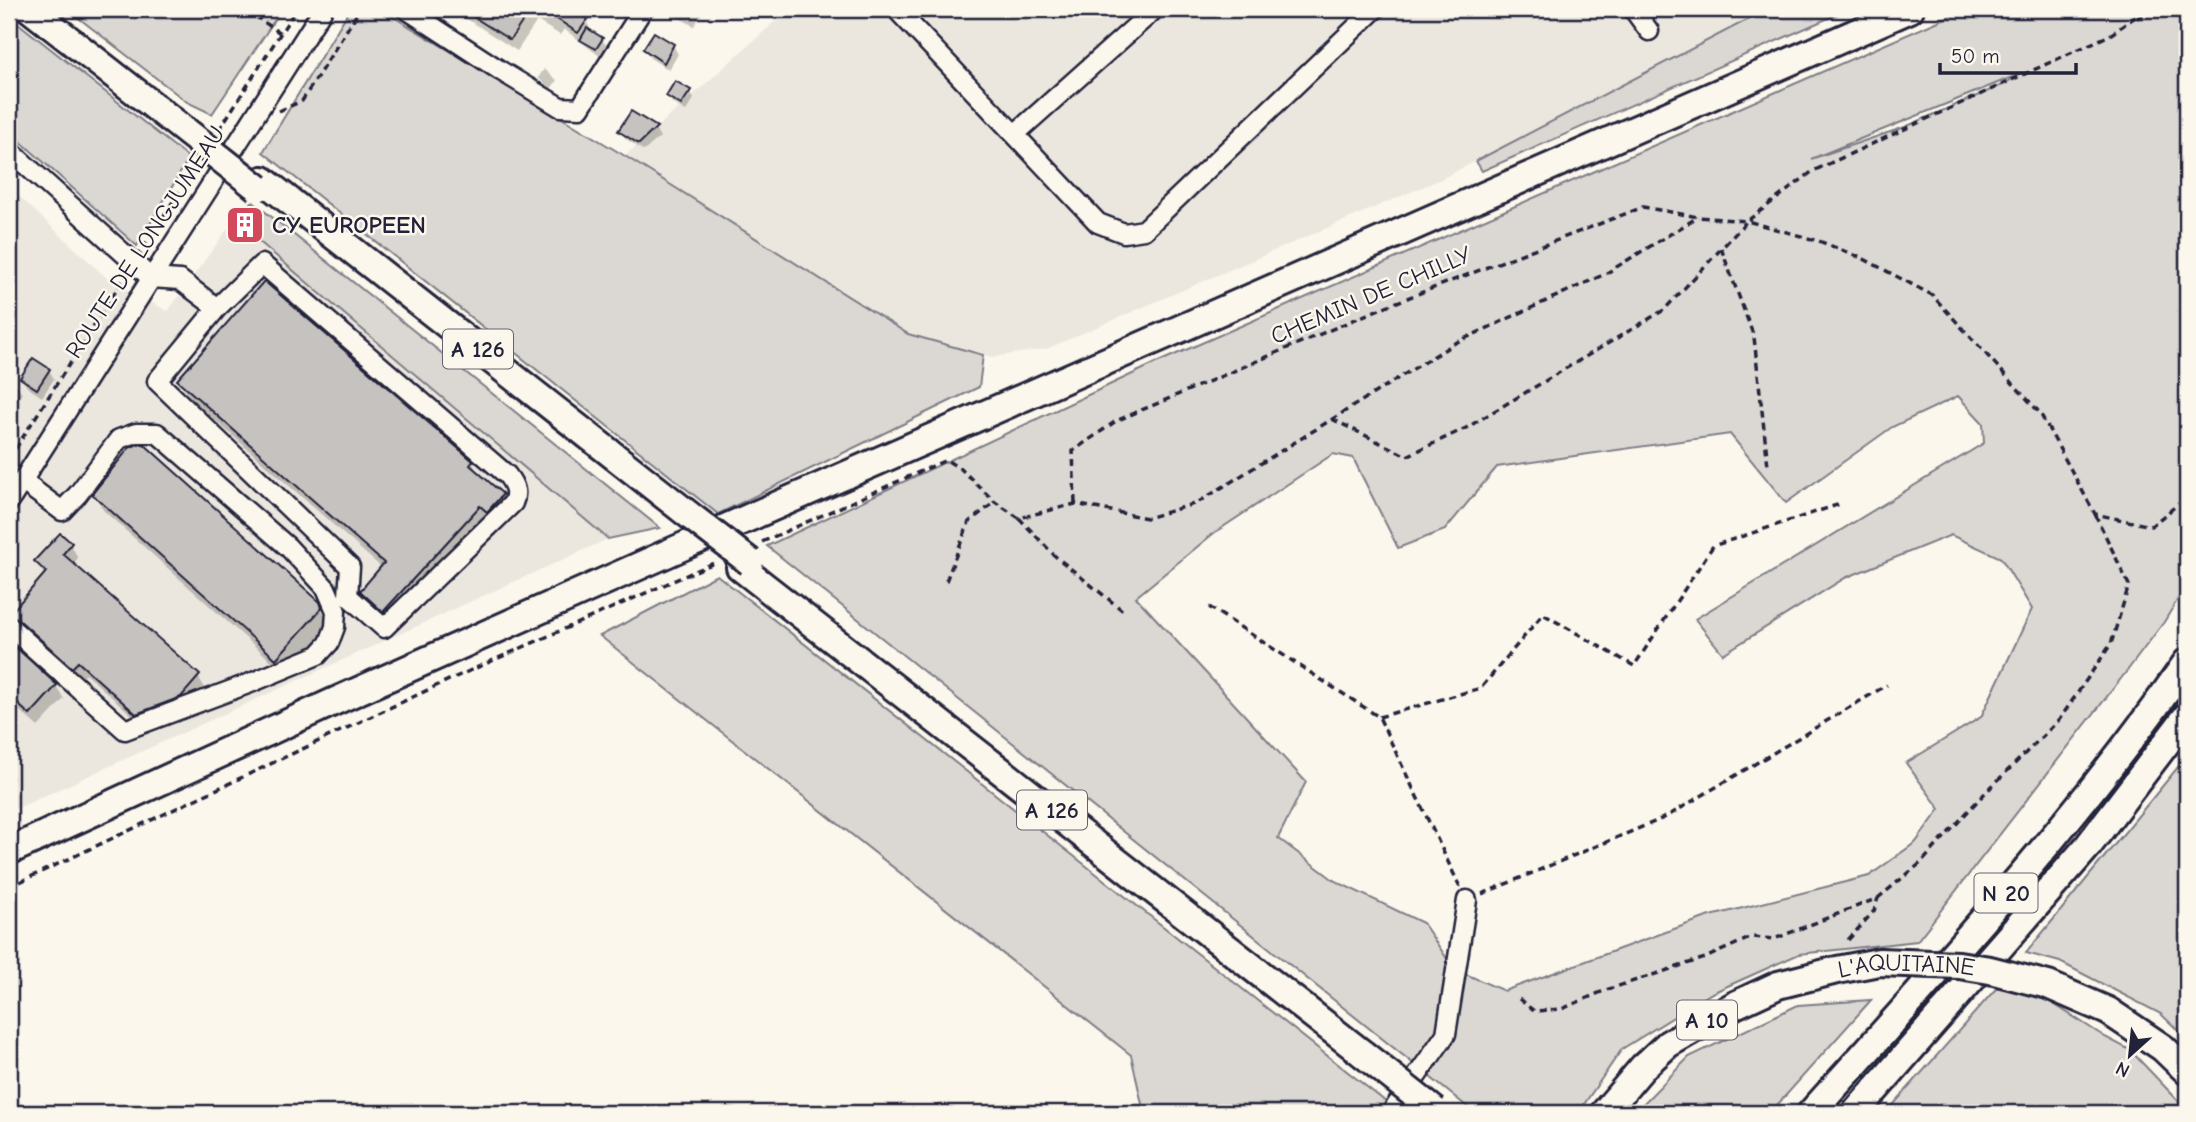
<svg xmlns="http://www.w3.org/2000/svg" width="2196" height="1122" viewBox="0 0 2196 1122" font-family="'Comic Neue',sans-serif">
	<rect width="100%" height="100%" fill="#fbf7ec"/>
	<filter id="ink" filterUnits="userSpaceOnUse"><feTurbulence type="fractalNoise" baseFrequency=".0143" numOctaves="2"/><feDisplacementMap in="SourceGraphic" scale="14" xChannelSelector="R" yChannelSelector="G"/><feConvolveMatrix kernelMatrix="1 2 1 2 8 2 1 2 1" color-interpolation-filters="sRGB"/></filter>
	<g filter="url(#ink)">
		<g fill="#ebe7df">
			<polygon points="789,9 1768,9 1441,179 1046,349 992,357 908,334 625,156"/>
			<polygon points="9,187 110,281 168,311 234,220 608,539 9,812"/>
		</g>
		<g fill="#dbd8d3" stroke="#7e7d87" stroke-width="2" fill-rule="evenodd">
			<polygon points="67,9 282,9 212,114 187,102"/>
			<polygon points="350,9 380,9 625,156 908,334 983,355 979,387 718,514 263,152"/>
			<polygon points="1768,9 1849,9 1482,171 1476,161"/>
			<path d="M1966 9H2187V584L2164 622 2130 667 1917 941 1799 954 1712 993 1622 1049 1578 1113H1475L767 546 1156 363ZM2022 73 2002 85 1905 127 1811 159ZM1958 396 1983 423 1984 443 1695 619 1723 654 1845 578 1951 535 2001 558 2032 609 1981 717 1906 763 1940 809 1916 842 1869 876 1707 917 1504 991 1454 969 1423 923 1335 881 1278 838 1306 782 1136 597 1214 533 1333 454 1353 458 1398 548 1445 530 1497 467 1730 434 1786 503 1892 427Z"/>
			<polygon points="9,16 189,158 137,246 9,131"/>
			<polygon points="252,202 253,202 660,528 608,539 234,220"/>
			<polygon points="717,575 1400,1113 1144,1113 1131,1055 600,636"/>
			<polygon points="2187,756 2187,1039 2161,1014 2060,962 2026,953"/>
			<polygon points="2001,983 2038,994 2105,1037 2130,1050 2187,1110 2187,1113 1886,1113"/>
			<polygon points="1871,1000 1770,1113 1634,1113 1689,1057 1798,1005"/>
		</g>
		<g fill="#0003">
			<polygon points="461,9 569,9 586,20 592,33 602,39 607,47 601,57 564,29 560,35 537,21 517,51 467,19"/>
			<polygon points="671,9 705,9 694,26 674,15"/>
			<polygon points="673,45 678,54 669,70 650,58 645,49"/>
			<polygon points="544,69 557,80 551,89 538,78"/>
			<polygon points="690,92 694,99 686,111 672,103 668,96"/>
			<polygon points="631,114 655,129 660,137 644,151 626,139 621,131"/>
			<polygon points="9,192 13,201 9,206"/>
			<polygon points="49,370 54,379 42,397 27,387 22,379"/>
			<polygon points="9,373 22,393 9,414"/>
			<polygon points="179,380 472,462 479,475 502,495 512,513 394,629 372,608 362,590 382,568 190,398"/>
			<polygon points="94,494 318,603 331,626 287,675 104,511"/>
			<polygon points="71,545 78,558 72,565 198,676 206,690 188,710 145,727 86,674 81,680 29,633 21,620 45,576 36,561"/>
			<polygon points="9,643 56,686 64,699 38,727 9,701"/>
			<polygon points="9,769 14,779 9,784"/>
		</g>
		<g fill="#c6c2c0" stroke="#22223b" stroke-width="2">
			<polygon points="461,9 531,9 510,40"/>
			<polygon points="542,9 572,9 588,19 578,33"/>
			<polygon points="587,28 603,38 596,49 580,40"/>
			<polygon points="654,32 674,44 664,63 643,49"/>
			<polygon points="675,81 691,90 681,105 666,96"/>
			<polygon points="631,111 657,127 639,144 618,131"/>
			<polygon points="264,281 473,461 470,465 503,494 487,512 480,506 383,612 360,591 384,563 177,380"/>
			<polygon points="33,358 50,369 37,389 20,378"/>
			<polygon points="138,444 144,444 320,602 322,608 276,659 92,494 129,448"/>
			<polygon points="60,533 72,543 63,554 200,675 181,697 136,714 78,662 72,668 17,618 9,615 46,572 34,561"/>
			<polygon points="9,641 57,685 30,715 9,696"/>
		</g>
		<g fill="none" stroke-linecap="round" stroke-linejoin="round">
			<defs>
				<g id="minor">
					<polyline points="406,9 501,71 560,107 580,108 643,9"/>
					<polyline points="898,9 899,12 1098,223 1124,233 1144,230 1375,9"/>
					<polyline points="1633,9 1649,31"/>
					<polyline points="1015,134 1155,9"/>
					<path d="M9 150 151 278 180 280 217 308 157 381 350 567 348 596 384 628 513 503C518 492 514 484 507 475L262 264 217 308"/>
					<polyline points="9,502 323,9"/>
					<polyline points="9,626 125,730 253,682 318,655 329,643 335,627 336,611 326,588 288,547 157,433 136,433 119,439 78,494 62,511 22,481"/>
					<polyline points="1391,1113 1446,1034 1467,900"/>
				</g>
				<g id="highway">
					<polyline points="30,9 187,132"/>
					<polyline points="263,180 693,518"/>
					<polyline points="740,567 1363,1054"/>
					<polyline points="9,851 331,703 675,550 1910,9"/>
					<polyline points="2108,1011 2163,1048 2187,1071"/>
					<polyline points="1604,1113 1643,1067 1668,1044 1735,1005 1778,985 1837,970"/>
					<path d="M1811 1113C1942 967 2075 823 2187 662"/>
					<polyline points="1855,1113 2088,846 2187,716"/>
				</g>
			</defs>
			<use href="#minor" stroke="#22223b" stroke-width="23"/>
			<use href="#highway" stroke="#22223b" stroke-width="32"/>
			<g stroke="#22223b" stroke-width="3.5" stroke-dasharray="7 5" stroke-linecap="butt">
				<polyline points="245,9 280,33"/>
				<polyline points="2137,18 2157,9"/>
				<polyline points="279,111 302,101 360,9"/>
				<polyline points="219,130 296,9"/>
				<polyline points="143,248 196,166"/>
				<polyline points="1721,248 1754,337 1768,466"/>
				<polyline points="1332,419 1407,456 1466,428 1664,310 1747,221 1819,241 1864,259 1932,295 2040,413 2095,514 2151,526 2187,497"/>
				<polyline points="9,459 124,278"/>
				<polyline points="1075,503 1073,451 1116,421 1384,307 1643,207 1698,217 1747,221 1813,171 2110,35 2146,9"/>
				<polyline points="1019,518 1055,556 1122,610"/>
				<polyline points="762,542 946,460 961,469 995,502 1019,518 1075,504 1147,518 1197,503 1455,343 1605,274 1698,217"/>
				<polyline points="946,581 969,522 995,502"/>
				<polyline points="1209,607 1379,717 1460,887"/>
				<polyline points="1379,717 1481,688 1543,614 1634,666 1713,546 1843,503"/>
				<polyline points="9,887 451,679 716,562"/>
				<polyline points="1482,894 1666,817 1887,685"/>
				<polyline points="1848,940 1874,911 1878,898"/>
				<polyline points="1519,999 1534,1011 1562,1009 1606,990 1705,958 1752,937 1774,939 1878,898 1922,862 1980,798 2059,720 2111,644 2129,585 2095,514"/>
			</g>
			<use href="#minor" stroke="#fbf7ec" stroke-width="18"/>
			<use href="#highway" stroke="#fbf7ec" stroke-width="26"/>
			<defs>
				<g id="highway-bridge">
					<polyline points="187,132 258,188"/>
					<polyline points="693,518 750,562"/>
					<path id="s1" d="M1837 970 1879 962 1959 965 1990 970 2048 985 2108 1011"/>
					<polyline points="1363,1054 1435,1111"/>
				</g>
			</defs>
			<use href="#highway-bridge" stroke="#22223b" stroke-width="32" stroke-linecap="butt"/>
			<use href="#highway-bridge" stroke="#fbf7ec" stroke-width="26"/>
		</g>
	</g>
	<defs>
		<symbol id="building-square" viewBox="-11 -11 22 22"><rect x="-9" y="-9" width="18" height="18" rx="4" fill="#d1495b" stroke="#fbf7ec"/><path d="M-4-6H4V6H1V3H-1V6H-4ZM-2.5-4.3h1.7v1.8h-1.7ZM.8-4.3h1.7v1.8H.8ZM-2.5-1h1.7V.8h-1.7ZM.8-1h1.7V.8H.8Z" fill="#fff"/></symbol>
	</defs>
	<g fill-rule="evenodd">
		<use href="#building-square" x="223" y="203" width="44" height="44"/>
	</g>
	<g text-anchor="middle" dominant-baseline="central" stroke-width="5" stroke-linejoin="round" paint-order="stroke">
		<g fill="#fbf7ec" stroke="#636270" stroke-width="2">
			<rect x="443" y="329.5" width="70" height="39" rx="5"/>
			<rect x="1017" y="790.5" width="70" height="39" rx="5"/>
			<rect x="1974.5" y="873.5" width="63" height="39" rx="5"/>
			<rect x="1677" y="1000.5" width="60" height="39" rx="5"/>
		</g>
		<g font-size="23" font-weight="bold" fill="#22223b">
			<text x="478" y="349">A 126</text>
			<text x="1052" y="810">A 126</text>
			<text x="2006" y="893">N 20</text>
			<text x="1707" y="1020">A 10</text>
		</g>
		<g font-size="24" font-weight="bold" fill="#22223b" stroke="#fbf7ec" text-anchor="start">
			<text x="272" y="225">CY EUROPEEN</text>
		</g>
		<g font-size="24" fill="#22223b" stroke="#fbf7ec">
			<text transform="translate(145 242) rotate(-57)">ROUTE DE LONGJUMEAU</text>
			<text transform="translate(1371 295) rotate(-23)">CHEMIN DE CHILLY</text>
			<text stroke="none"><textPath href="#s1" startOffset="70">L'AQUITAINE</textPath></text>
		</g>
	</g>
	<rect width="2196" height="1122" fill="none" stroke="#fbf7ec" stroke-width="35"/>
	<rect x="18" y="18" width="2161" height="1087" fill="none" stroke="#22223b" stroke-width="2.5" filter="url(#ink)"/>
	<g transform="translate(2130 1055) rotate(207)" stroke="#fbf7ec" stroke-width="5" paint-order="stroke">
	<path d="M0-5L12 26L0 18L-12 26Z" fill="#22223b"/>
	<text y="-10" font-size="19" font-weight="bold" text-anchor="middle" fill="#22223b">N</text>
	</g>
	<path d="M1940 63v10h136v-10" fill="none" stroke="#22223b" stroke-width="3.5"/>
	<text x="1951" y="63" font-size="21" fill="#22223b" stroke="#fbf7ec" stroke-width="5" paint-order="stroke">50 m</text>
</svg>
